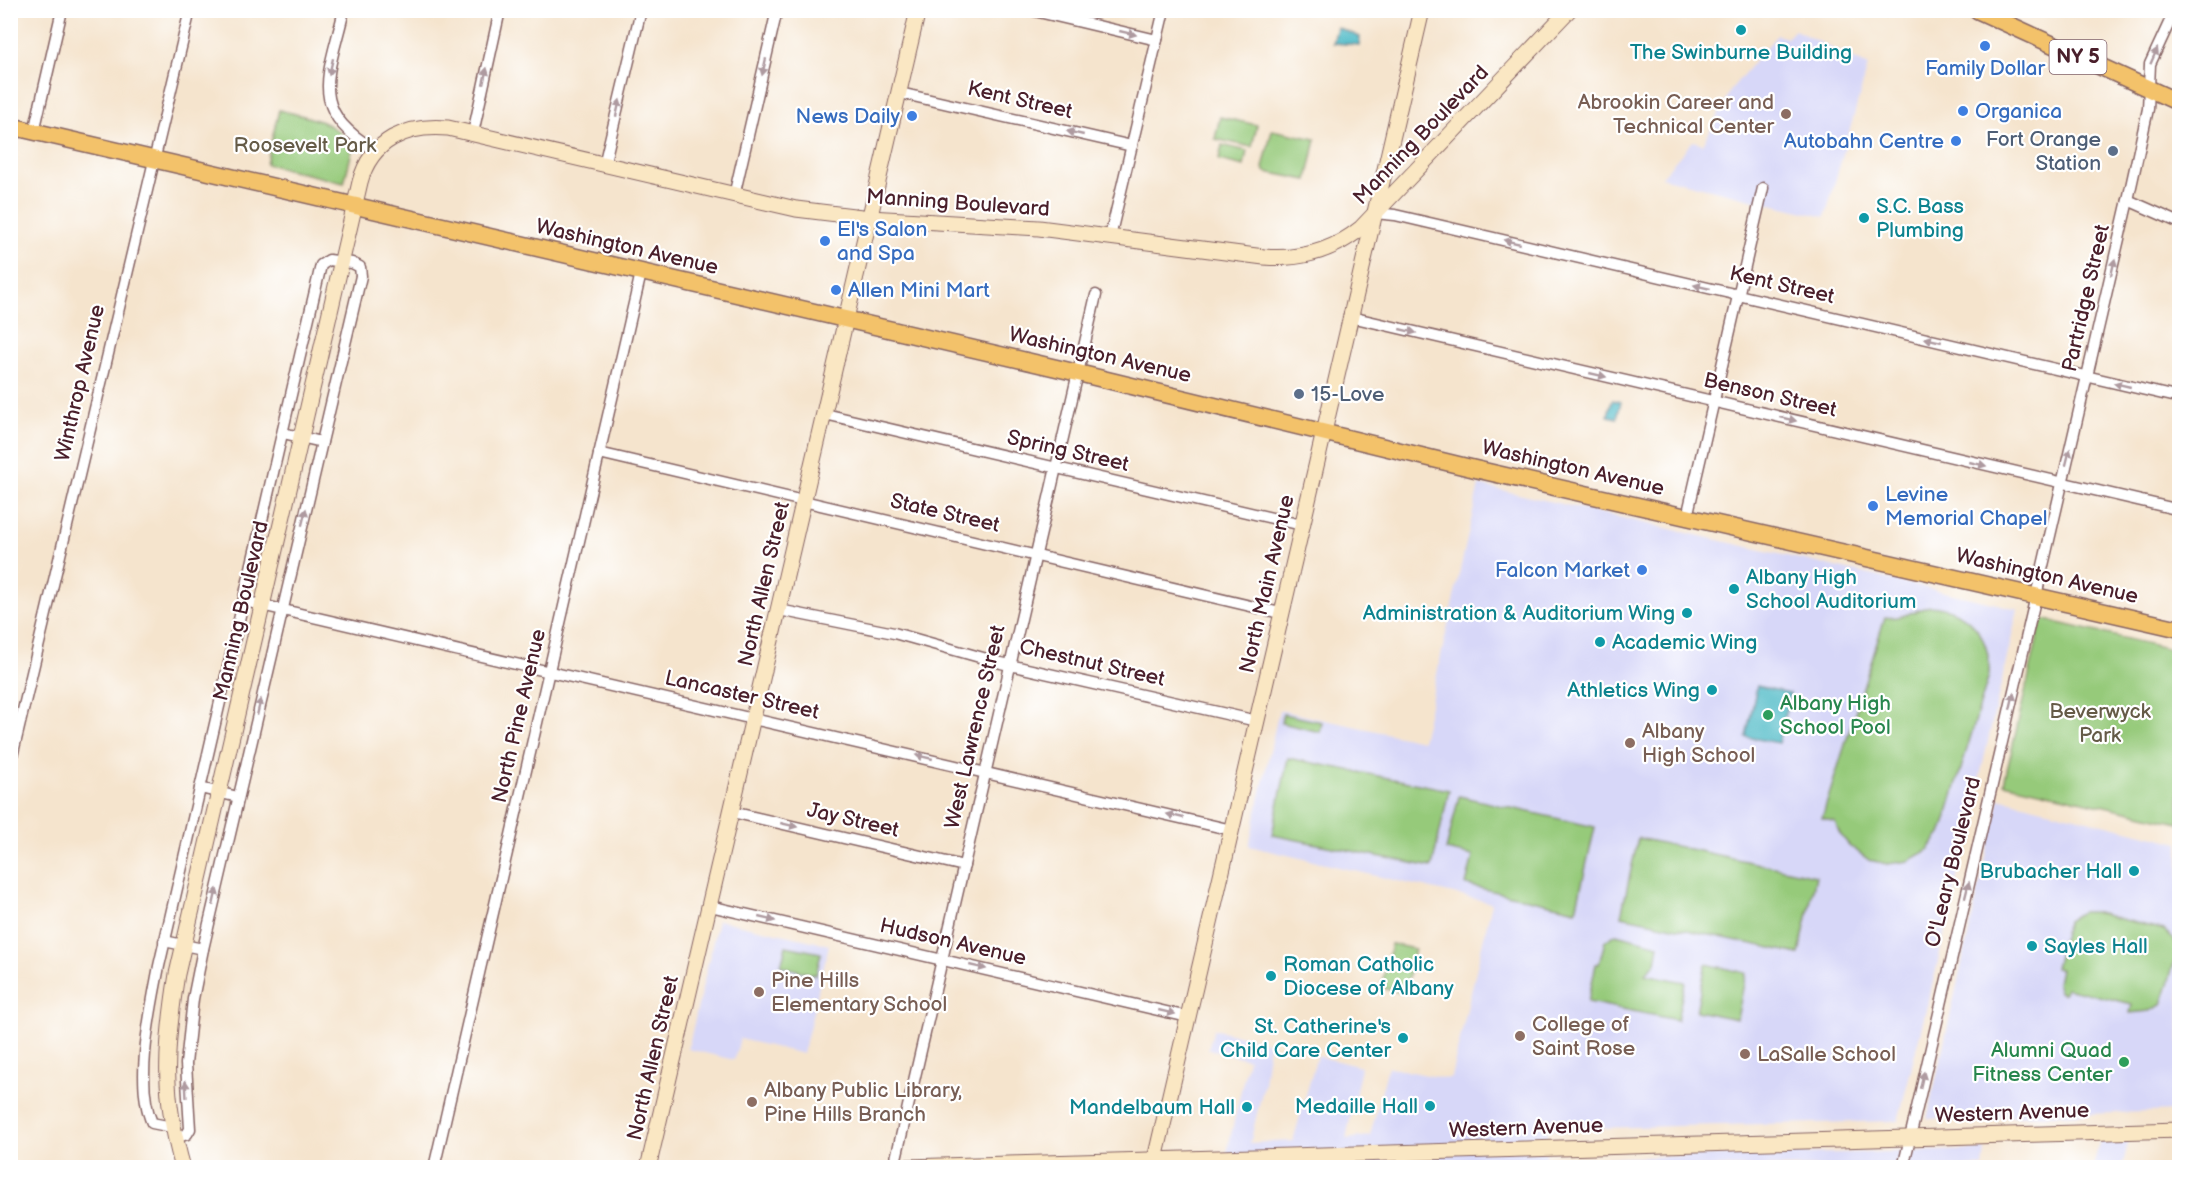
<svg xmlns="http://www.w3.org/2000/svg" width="2190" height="1178" viewBox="0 0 2190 1178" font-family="'Balsamiq Sans',sans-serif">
	<rect width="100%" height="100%" fill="#fff"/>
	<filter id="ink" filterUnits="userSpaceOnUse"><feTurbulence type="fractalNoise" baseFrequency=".0167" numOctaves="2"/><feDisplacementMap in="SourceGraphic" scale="12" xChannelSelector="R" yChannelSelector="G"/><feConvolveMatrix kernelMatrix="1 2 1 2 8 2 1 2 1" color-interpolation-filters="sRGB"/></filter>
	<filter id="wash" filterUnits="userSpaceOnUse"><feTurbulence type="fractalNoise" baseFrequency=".008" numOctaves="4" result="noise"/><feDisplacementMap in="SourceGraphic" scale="24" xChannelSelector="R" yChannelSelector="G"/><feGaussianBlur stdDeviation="1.35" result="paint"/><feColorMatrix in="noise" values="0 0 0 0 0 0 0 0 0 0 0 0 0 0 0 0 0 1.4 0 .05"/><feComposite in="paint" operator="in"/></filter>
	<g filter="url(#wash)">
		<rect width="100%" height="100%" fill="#f5e4cd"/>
		<g fill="#d7d7f8">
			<polygon points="1795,30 1868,66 1825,217 1661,177 1693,141 1703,144 1732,88 1777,35 1787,38"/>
			<polygon points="1479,485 2018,609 1936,970 1898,1121 1548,1129 1546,1138 1546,1159 1985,1150 1983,1167 1224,1166 1248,1059 1208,1049 1214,1029 1269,1043 1264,1084 1250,1143 1293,1141 1317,1056 1361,1067 1346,1139 1370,1136 1388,1067 1446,1079 1451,1077 1492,903 1249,846 1279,710 1422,741"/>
			<polygon points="1999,798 2179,843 2179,1111 1927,1119"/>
			<polygon points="718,920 829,945 803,1054 740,1039 734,1060 688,1049"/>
			<polygon points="2100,1140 2129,1140 2122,1167 2093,1167"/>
		</g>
		<g fill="#96ca7a" stroke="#707452" stroke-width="1.5">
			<path d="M279 110C306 117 342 121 352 151L344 183 266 164Z"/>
			<polygon points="1220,117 1257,125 1252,147 1215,139"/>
			<polygon points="1272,130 1316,139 1307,180 1266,172 1263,168"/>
			<polygon points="1222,145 1247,151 1244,166 1219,160"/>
			<path d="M1930 606C1970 609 1991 637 1989 675L1944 826 1941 834 1927 851 1909 861 1887 864 1869 860 1849 845 1840 834 1835 822 1822 818 1885 617C1901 620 1915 610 1930 606Z"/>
			<polygon points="2042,619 2179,651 2179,823 2004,783"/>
			<polygon points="1283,714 1322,722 1320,732 1281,723"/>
			<polygon points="1288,758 1449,790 1432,867 1272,835"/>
			<polygon points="1459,796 1595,827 1576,910 1466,885 1473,856 1446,850"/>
			<polygon points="1638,838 1816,876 1799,954 1621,916"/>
			<polygon points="2081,912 2093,912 2164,930 2175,941 2177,952 2162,1005 2150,1011 2130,1013 2132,1004 2066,988 2063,994 2059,992 2057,983 2060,969 2055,968 2067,921"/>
			<polygon points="1616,934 1659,945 1656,963 1645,974 1685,982 1677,1020 1588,1002 1596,964 1599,964 1605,941"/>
			<polygon points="1391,944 1415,949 1405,993 1381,988"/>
			<polygon points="786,946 821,953 816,975 781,966"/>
			<polygon points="1706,964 1746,973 1737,1019 1696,1011"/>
		</g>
		<g fill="#4cb9c6" stroke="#4b6c78" stroke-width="1.5">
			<polygon points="1337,27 1360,37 1359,45 1333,43"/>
			<polygon points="1612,400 1621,402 1617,418 1608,416"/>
			<polygon points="1757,686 1790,693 1778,743 1746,737"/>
		</g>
	</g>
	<g filter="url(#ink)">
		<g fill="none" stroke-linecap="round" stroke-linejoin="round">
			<defs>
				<g id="street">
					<path d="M344 10C329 76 306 109 375 150"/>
					<polyline points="1030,10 1157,40"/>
					<polyline points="900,93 1132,146"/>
					<polyline points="34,132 62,10"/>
					<polyline points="473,133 500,10"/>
					<polyline points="10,146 15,127"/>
					<polyline points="604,165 641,10"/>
					<polyline points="734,196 777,10"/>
					<polyline points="2128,200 2180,223"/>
					<polyline points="1375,213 1395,215 2180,398"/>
					<polyline points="1110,237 1164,10"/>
					<polyline points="1351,317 2180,510"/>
					<polyline points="825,414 1302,525"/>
					<polyline points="283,433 322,442"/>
					<polyline points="599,453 1280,613"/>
					<polyline points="1687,517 1763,188"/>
					<polyline points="244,601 1232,830"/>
					<polyline points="779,610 894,633 1001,663 1257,721"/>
					<polyline points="10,765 190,10"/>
					<polyline points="200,788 238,797"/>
					<polyline points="732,812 964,866"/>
					<polyline points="710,906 1188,1017"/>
					<polyline points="164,941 203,949"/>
					<path d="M172 1127 152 1123C134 1082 151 1009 159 966L321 265 329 260 352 263 360 267 361 276 203 949 193 999 186 1064 190 1129 187 1134 175 1138"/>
					<polyline points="894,1167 1096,295"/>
					<polyline points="434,1168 641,273"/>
					<polyline points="1903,1168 2128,200 2148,109 2150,64 2175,10"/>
				</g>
				<g id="secondary">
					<path d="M183 1168C162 1094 165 1049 177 974L360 182C371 140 407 124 448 128L796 209 870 218 1039 228 1264 257C1301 260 1333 251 1361 228L1569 10"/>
					<polyline points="648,1168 918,10"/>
					<polyline points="873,1168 2180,1130"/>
					<polyline points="1153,1168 1422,10"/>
				</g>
				<g id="primary">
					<polyline points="1977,10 2180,103"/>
					<polyline points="10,126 1078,373 1475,469 2180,629"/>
				</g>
			</defs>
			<use href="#street" stroke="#866464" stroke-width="13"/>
			<use href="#secondary" stroke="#866464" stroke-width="17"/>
			<use href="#primary" stroke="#866464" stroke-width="19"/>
			<use href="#street" stroke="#fff" stroke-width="10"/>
			<use href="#secondary" stroke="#fae7c3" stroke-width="15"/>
			<use href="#primary" stroke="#f3c26a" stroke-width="16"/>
		</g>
		<defs><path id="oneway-solid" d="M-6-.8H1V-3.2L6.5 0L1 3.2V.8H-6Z" transform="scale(1.5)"/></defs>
		<g fill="#ae9aa0">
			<use href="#oneway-solid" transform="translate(1128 33) rotate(13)"/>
			<use href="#oneway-solid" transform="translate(2154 56) rotate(-66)"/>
			<use href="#oneway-solid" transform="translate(331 67) rotate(103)"/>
			<use href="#oneway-solid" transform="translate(764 67) rotate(103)"/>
			<use href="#oneway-solid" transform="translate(485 76) rotate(-77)"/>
			<use href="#oneway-solid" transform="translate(618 108) rotate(-77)"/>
			<use href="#oneway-solid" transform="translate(1075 133) rotate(-167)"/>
			<use href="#oneway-solid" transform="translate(1512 242) rotate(-167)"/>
			<use href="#oneway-solid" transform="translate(2113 267) rotate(-77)"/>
			<use href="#oneway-solid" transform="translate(1702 287) rotate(-167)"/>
			<use href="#oneway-solid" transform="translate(1408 331) rotate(13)"/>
			<use href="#oneway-solid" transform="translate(1933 340) rotate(-167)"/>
			<use href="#oneway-solid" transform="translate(1598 375) rotate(13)"/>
			<use href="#oneway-solid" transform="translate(2122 385) rotate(-167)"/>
			<use href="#oneway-solid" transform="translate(1788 419) rotate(13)"/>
			<use href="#oneway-solid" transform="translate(2068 457) rotate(-76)"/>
			<use href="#oneway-solid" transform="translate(1978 464) rotate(13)"/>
			<use href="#oneway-solid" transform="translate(304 517) rotate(-76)"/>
			<use href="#oneway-solid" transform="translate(2012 701) rotate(-77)"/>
			<use href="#oneway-solid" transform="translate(259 707) rotate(-77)"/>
			<use href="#oneway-solid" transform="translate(924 757) rotate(-167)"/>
			<use href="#oneway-solid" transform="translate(1175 816) rotate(-167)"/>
			<use href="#oneway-solid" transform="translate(789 825) rotate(13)"/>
			<use href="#oneway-solid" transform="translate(1967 890) rotate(-76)"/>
			<use href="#oneway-solid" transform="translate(215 897) rotate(-77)"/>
			<use href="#oneway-solid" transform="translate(767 919) rotate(13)"/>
			<use href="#oneway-solid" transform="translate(978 967) rotate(13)"/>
			<use href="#oneway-solid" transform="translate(1167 1012) rotate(13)"/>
			<use href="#oneway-solid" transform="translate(1922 1080) rotate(-77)"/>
			<use href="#oneway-solid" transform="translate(186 1089) rotate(-93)"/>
		</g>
	</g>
	<g fill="#0f9aa8" stroke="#fff" stroke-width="2">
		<circle cx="1741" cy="30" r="6"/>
		<circle cx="1864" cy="218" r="6"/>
		<circle cx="1734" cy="589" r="6"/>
		<circle cx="1687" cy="613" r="6"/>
		<circle cx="1600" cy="642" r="6"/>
		<circle cx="1712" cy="690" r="6"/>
		<circle cx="2134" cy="871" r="6"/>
		<circle cx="2032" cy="946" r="6"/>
		<circle cx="1271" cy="976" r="6"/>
		<circle cx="1403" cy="1038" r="6"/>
		<circle cx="1430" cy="1106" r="6"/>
		<circle cx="1247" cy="1107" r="6"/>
	</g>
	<g fill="#3f7fe0" stroke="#fff" stroke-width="2">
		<circle cx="1985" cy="46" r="6"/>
		<circle cx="1963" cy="111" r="6"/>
		<circle cx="912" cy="116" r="6"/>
		<circle cx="1956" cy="141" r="6"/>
		<circle cx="825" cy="241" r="6"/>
		<circle cx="836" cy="290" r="6"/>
		<circle cx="1873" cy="506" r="6"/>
		<circle cx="1642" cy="570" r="6"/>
	</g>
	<g fill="#8d6e63" stroke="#fff" stroke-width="2">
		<circle cx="1786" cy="114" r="6"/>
		<circle cx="1630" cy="743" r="6"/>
		<circle cx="759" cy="992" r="6"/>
		<circle cx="1520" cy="1036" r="6"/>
		<circle cx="1745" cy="1054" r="6"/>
		<circle cx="752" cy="1102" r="6"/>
	</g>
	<g fill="#5c6f8a" stroke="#fff" stroke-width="2">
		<circle cx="2113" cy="151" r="6"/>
		<circle cx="1299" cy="394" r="6"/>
	</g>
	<g fill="#2e9e5b" stroke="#fff" stroke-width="2">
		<circle cx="1768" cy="715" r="6"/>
		<circle cx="2124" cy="1062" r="6"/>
	</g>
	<g text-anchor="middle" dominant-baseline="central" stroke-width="4.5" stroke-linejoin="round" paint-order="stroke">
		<rect fill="#fff" stroke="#80626b" stroke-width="1.5" x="2049.5" y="40" width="57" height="34" rx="4.5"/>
		<g font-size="20" font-weight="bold" fill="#4a1f2b">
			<text x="2078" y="57">NY 5</text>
		</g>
		<g font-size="21" fill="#0d838f" stroke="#fff" text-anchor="end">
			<text x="1741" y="52" text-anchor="middle">The Swinburne Building</text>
			<text x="1876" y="206" text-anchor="start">S.C. Bass<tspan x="1876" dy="24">Plumbing</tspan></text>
			<text x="1746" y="577" text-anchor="start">Albany High<tspan x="1746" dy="24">School Auditorium</tspan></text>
			<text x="1675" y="613">Administration &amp; Auditorium Wing</text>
			<text x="1612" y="642" text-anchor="start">Academic Wing</text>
			<text x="1700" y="690">Athletics Wing</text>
			<text x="2122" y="871">Brubacher Hall</text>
			<text x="2044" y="946" text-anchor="start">Sayles Hall</text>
			<text x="1283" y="964" text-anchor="start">Roman Catholic<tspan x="1283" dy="24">Diocese of Albany</tspan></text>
			<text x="1391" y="1026">St. Catherine's<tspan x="1391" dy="24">Child Care Center</tspan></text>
			<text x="1418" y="1106">Medaille Hall</text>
			<text x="1235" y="1107">Mandelbaum Hall</text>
		</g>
		<g font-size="21" fill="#366cbe" stroke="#fff" text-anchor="start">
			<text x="1985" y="68" text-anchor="middle">Family Dollar</text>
			<text x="1975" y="111">Organica</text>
			<text x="900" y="116" text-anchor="end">News Daily</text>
			<text x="1944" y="141" text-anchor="end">Autobahn Centre</text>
			<text x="837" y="229">El's Salon<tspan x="837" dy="24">and Spa</tspan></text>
			<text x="848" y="290">Allen Mini Mart</text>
			<text x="1885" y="494">Levine<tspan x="1885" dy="24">Memorial Chapel</tspan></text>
			<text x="1630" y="570" text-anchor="end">Falcon Market</text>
		</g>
		<g font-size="21" fill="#4a1f2b" stroke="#fff">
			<text transform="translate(1020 100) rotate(13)">Kent Street</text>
			<text transform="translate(1421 135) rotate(-46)">Manning Boulevard</text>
			<text transform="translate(958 203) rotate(4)">Manning Boulevard</text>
			<text transform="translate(627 247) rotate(13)">Washington Avenue</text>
			<text transform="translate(1782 285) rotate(13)">Kent Street</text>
			<text transform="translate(2086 298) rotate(-77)">Partridge Street</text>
			<text transform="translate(1100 355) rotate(13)">Washington Avenue</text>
			<text transform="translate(80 383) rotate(-77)">Winthrop Avenue</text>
			<text transform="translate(1770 395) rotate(13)">Benson Street</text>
			<text transform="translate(1068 451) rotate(13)">Spring Street</text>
			<text transform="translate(1573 468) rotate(13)">Washington Avenue</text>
			<text transform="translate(945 513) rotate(13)">State Street</text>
			<text transform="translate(2047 576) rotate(13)">Washington Avenue</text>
			<text transform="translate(764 584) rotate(-77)">North Allen Street</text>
			<text transform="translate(1267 584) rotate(-77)">North Main Avenue</text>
			<text transform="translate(241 611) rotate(-77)">Manning Boulevard</text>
			<text transform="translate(1092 663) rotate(13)">Chestnut Street</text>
			<text transform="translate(742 695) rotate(13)">Lancaster Street</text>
			<text transform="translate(519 716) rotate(-77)">North Pine Avenue</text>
			<text transform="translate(975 727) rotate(-77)">West Lawrence Street</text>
			<text transform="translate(853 820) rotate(13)">Jay Street</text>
			<text transform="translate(1953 862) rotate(-76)">O'Leary Boulevard</text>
			<text transform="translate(953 942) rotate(13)">Hudson Avenue</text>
			<text transform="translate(653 1058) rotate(-77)">North Allen Street</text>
			<text transform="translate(2012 1113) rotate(-2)">Western Avenue</text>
			<text transform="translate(1526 1128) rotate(-2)">Western Avenue</text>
		</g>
		<g font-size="21" fill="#785e54" stroke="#fff" text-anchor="start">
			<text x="1774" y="102" text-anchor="end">Abrookin Career and<tspan x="1774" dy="24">Technical Center</tspan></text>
			<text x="1642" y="731">Albany<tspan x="1642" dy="24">High School</tspan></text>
			<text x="771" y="980">Pine Hills<tspan x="771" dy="24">Elementary School</tspan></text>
			<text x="1532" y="1024">College of<tspan x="1532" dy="24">Saint Rose</tspan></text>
			<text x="1757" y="1054">LaSalle School</text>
			<text x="764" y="1090">Albany Public Library,<tspan x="764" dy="24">Pine Hills Branch</tspan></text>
		</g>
		<g font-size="21" fill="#4e5e75" stroke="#fff" text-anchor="end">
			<text x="2101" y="139">Fort Orange<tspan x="2101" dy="24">Station</tspan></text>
			<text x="1311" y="394" text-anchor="start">15-Love</text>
		</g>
		<g font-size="21" fill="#655b47" stroke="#fff">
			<text x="305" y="145">Roosevelt Park</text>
			<text x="2100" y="711">Beverwyck<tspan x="2100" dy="24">Park</tspan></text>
		</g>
		<g font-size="21" fill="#27864d" stroke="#fff" text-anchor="start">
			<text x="1780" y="703">Albany High<tspan x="1780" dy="24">School Pool</tspan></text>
			<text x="2112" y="1050" text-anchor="end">Alumni Quad<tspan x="2112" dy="24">Fitness Center</tspan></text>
		</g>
	</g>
	<rect width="2190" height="1178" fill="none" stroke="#fff" stroke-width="36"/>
</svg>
